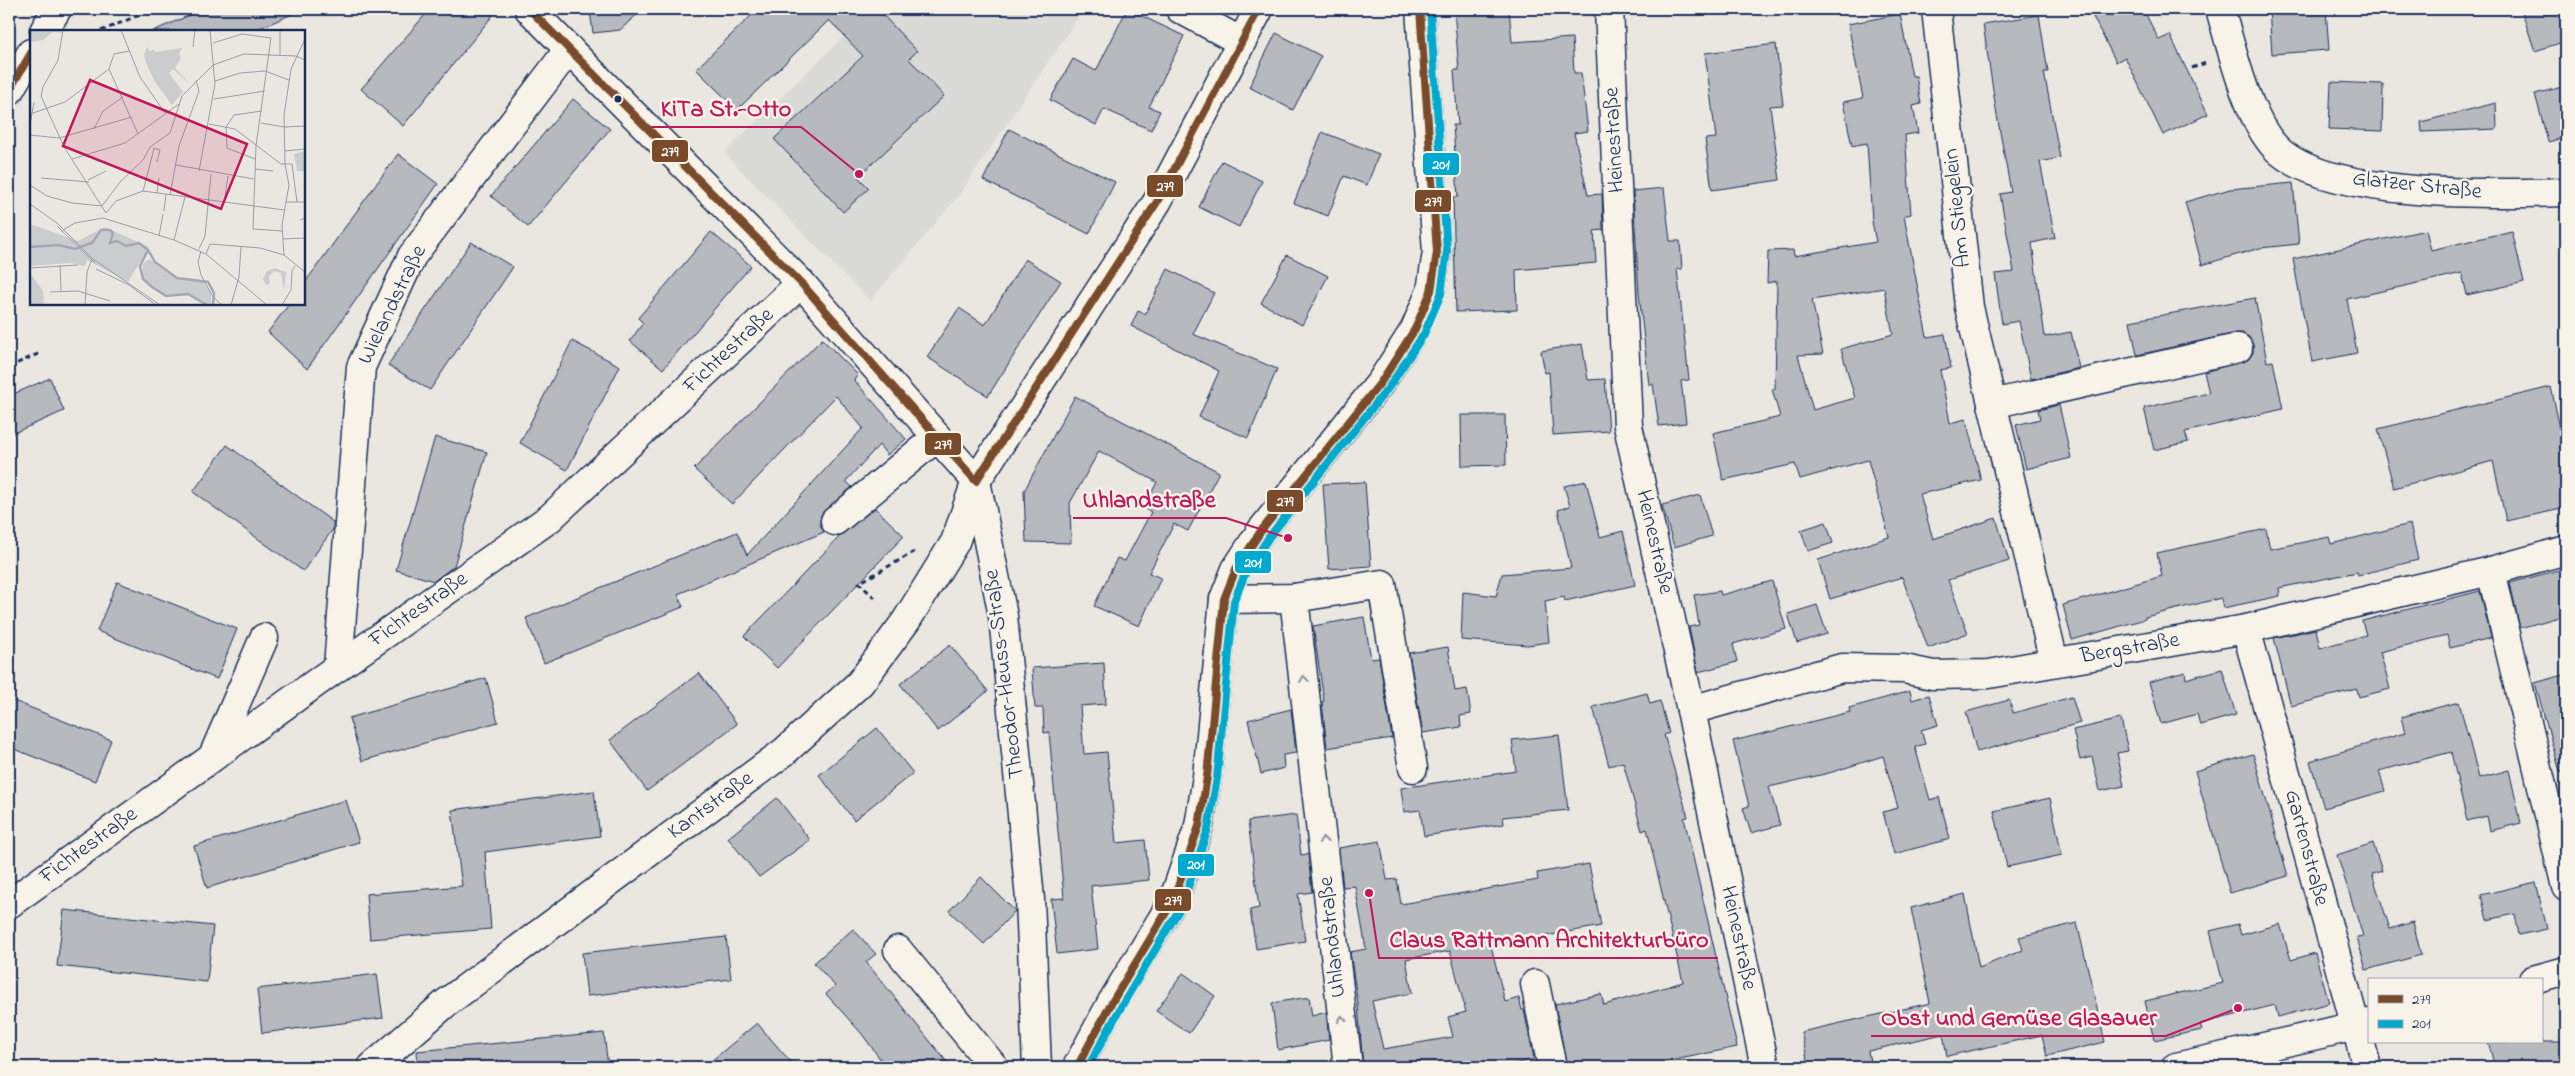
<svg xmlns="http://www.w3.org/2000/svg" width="2575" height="1076" viewBox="0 0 2575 1076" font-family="'Indie Flower',sans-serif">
	<rect width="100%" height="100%" fill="#eae7e0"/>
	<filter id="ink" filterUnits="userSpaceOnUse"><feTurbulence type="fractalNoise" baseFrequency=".02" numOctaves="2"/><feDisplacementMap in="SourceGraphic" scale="10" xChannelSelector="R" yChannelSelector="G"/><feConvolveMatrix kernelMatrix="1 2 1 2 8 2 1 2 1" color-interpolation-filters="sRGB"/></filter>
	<g filter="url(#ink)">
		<polygon fill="#dadad6" points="872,9 1084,9 959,195 870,301 724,153"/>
		<g fill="#b6babf" stroke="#1b2f5e" fill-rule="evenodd">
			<polygon points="204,9 304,9 253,31 153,31"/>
			<polygon points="430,9 498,9 403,126 361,89"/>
			<polygon points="609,9 643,9 620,30 593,33 590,11"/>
			<polygon points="758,9 877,9 917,51 909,59 944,96 858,177 869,188 843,212 774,139 863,56 829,20 737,110 696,69"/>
			<polygon points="1127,9 1184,36 1149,107 1160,111 1151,130 1104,109 1096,125 1050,100 1073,59 1096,71"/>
			<polygon points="1454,9 1509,9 1512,42 1572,38 1574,73 1581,73 1588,131 1574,133 1588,195 1602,194 1603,230 1594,231 1596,263 1516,270 1517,310 1456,312 1453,197 1458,197 1453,125 1458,125 1454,70 1459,70"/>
			<polygon points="2089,9 2143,9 2159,40 2170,35 2208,114 2163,135 2125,57 2116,62"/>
			<polygon points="2269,9 2326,9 2329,50 2272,54"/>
			<polygon points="2521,9 2566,9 2566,41 2535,51"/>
			<path d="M1900 14 1912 76H1916L1921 104 1913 106 1918 133 1905 135 1911 214 1904 216 1927 337 1945 334 1951 368 1940 370 1950 423 1966 419 1981 480 1920 494 1933 539 1996 518 2009 561 1948 580 1968 633 1928 648 1902 577 1830 599 1818 560 1889 537 1868 460 1800 479 1795 464 1723 480 1713 433 1780 417 1772 389H1775L1777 281 1767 283 1768 251 1793 250 1794 256 1876 242 1872 221 1867 143 1852 146 1843 102 1863 98 1848 24ZM1884 288 1893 334 1841 349 1855 398 1813 410 1798 355 1823 354 1812 300Z"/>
			<polygon points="2039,15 2048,72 2044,72 2060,158 2040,162 2055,238 2032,243 2045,337 2071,332 2079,368 2031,379 2019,321 2002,324 1995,274 2014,272 2000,194 2011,192 1996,110 1983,24"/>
			<polygon points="1276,33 1321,56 1293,110 1249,87"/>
			<polygon points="1776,44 1783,105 1770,106 1780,180 1712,190 1705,139 1716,138 1705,53"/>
			<polygon points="2331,82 2383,84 2382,131 2329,129"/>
			<polygon points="2566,86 2566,137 2548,142 2535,94"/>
			<polygon points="573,99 610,129 528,227 491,196"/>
			<polygon points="2496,103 2497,129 2422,132 2421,122"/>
			<polygon points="1009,129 1115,182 1089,234 983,180"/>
			<polygon points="1322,132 1379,154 1367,185 1344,176 1328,216 1294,203"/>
			<polygon points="398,154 438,184 307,369 268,332 289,304 304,304 304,284"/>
			<polygon points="1222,161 1262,181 1239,227 1199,207"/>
			<polygon points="2293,183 2299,244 2260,248 2202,265 2185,202 2230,189"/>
			<polygon points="1664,188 1670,241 1680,241 1682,269 1677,269 1689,380 1681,381 1686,423 1659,426 1653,384 1649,385 1639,294 1633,191"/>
			<polygon points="2426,230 2431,250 2512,231 2524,282 2467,295 2462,273 2347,299 2357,353 2312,362 2293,259"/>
			<polygon points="711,232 751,266 663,369 630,341 643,323 638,318"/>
			<polygon points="471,242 513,267 430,390 388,365"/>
			<polygon points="1287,255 1328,276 1302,325 1261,303"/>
			<polygon points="1025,259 1061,281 988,396 927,357 959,308 985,325"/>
			<polygon points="1168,269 1214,293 1193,334 1277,369 1248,438 1199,417 1219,371 1131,326 1138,311 1145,314"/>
			<polygon points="2255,298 2267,362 2273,361 2283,409 2185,432 2188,442 2154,450 2144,408 2209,393 2204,372 2248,360 2253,353 2253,345 2249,337 2242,333 2235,333 2137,355 2130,321"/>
			<polygon points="822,339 858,375 854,380 906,439 887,455 879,445 846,481 852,487 821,515 820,524 824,532 678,594 683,607 544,663 526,618 737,532 747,555 863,428 836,396 732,504 694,469"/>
			<polygon points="572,341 620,366 567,470 520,443"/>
			<polygon points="1582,344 1588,380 1605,379 1609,431 1553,435 1549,372 1545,373 1541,351"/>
			<polygon points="50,378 64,411 9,435 9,396"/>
			<polygon points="2551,387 2566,456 2566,508 2506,521 2493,461 2394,488 2378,429"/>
			<polygon points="1075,396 1219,472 1188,531 1174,524 1149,573 1161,578 1139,626 1094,606 1117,558 1125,561 1151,512 1144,508 1157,482 1099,451 1070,503 1071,543 1026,542 1024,491"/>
			<polygon points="2059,405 2071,458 2026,469 2016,425 2040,419 2038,410"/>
			<polygon points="1461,415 1505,415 1506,465 1462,466"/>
			<polygon points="435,437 487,452 454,566 434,581 396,570"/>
			<polygon points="227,445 333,522 333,529 303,571 193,492"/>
			<polygon points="1586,481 1600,537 1623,531 1635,585 1565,601 1564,597 1545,601 1549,642 1528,645 1461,640 1463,592 1496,596 1502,574 1571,568 1558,510 1570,506 1564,486"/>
			<polygon points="1365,482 1371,566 1329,569 1323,484"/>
			<polygon points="1700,495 1712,536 1674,547 1662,505"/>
			<polygon points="875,508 904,536 777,668 744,636 842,534"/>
			<polygon points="1826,522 1833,543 1808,551 1801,530"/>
			<polygon points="2410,524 2418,560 2358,575 2357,572 2279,588 2280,596 2223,608 2221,598 2145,617 2145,619 2072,640 2063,605 2162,576 2157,553 2266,529 2270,549 2329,537 2331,544"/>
			<polygon points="2566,568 2566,615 2520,628 2510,583"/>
			<polygon points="1772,581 1786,629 1733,644 1737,662 1698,672 1689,627 1699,625 1694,595 1720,591 1721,595"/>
			<polygon points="117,582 237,629 217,679 97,631"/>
			<polygon points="2480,591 2491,638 2450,648 2447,635 2380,652 2390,689 2359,697 2357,689 2291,706 2274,638 2316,629 2320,648 2366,635 2362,621"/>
			<polygon points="1817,605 1827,634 1797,643 1788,614"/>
			<polygon points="1364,617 1371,659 1379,658 1392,738 1327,748 1322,702 1324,701 1313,626"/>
			<polygon points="950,645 988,691 938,731 900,684"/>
			<polygon points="1448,647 1455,691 1467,689 1471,714 1460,716 1461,727 1423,733 1409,653"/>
			<polygon points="1104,663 1106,704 1080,706 1084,754 1107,752 1116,843 1145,840 1149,880 1091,886 1098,949 1057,954 1051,899 1064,898 1049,732 1044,733 1043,708 1035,708 1032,668"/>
			<polygon points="2222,669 2236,715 2200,725 2197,714 2161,724 2149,682 2185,672 2186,679"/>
			<polygon points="699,673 737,724 647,791 610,740"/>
			<polygon points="2566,674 2566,772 2560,772 2535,683"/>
			<polygon points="486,678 498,722 362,761 349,718"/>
			<polygon points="1910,691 1912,700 1929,695 1938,725 1921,730 1925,744 1915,747 1930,800 1939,797 1950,839 1894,854 1883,812 1898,808 1883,756 1829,773 1769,787 1780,825 1751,833 1743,808 1749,806 1733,741 1850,712 1849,708"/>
			<polygon points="1647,693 1650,704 1660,701 1669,733 1664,735 1688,817 1684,818 1737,1047 1656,1064 1657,1067 1567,1067 1555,1004 1601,994 1604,1005 1683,982 1647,829 1642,831 1623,762 1609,766 1593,707"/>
			<polygon points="2072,697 2080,723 1977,752 1966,712 2009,700 2013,713"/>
			<polygon points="9,699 111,740 95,781 9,747"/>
			<polygon points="2459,702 2479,778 2509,770 2521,823 2490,831 2487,816 2467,821 2451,752 2379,771 2385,791 2324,808 2310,761 2405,733 2401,717"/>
			<polygon points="1291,709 1296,753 1283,755 1284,768 1261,774 1248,720"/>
			<polygon points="2121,719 2128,751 2117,753 2124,786 2100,791 2092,757 2080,760 2073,730"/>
			<polygon points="877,728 913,773 854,820 819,775"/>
			<polygon points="1559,735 1568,810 1503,817 1504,824 1424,836 1420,810 1404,812 1401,788 1516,771 1512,740"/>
			<polygon points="2253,754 2288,876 2230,893 2195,771"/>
			<polygon points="594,791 600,836 485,852 491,929 370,939 366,894 462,886 452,810"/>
			<polygon points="777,798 810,840 759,877 728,838"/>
			<polygon points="2050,798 2062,855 2007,867 1994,811"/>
			<polygon points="346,800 359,842 207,888 194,846"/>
			<polygon points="1296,815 1301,855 1308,854 1312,892 1298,894 1305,941 1256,949 1250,910 1259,908 1248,821"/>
			<path d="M1380 841 1387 880 1397 879 1401 904 1538 880 1537 873 1589 864 1601 926 1491 946 1505 1002 1519 998 1522 1010H1524L1534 1059 1504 1067H1363L1358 1004 1350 952 1366 949 1355 886 1343 887 1339 848ZM1450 951 1466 1012 1448 1017 1453 1037 1383 1049 1372 1001 1412 993 1406 959Z"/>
			<polygon points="2373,843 2382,871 2372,874 2390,929 2413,922 2421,955 2366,970 2357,937 2363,936 2337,855"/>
			<polygon points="981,877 1015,911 984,944 949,911"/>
			<polygon points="2536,882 2547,929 2519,935 2515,914 2487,920 2481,895"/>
			<polygon points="1965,894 1979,968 2023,950 2019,937 2077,923 2105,1042 2047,1056 2042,1035 1947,1056 1943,1034 1868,1051 1870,1062 1846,1067 1809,1067 1801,1032 1930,1003 1911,908"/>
			<polygon points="64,910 213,926 207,982 57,966"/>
			<polygon points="2238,924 2241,935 2280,924 2291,960 2315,953 2329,1003 2278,1017 2275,1005 2200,1024 2202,1030 2154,1040 2145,1001 2223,983 2210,931"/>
			<polygon points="853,929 876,954 866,962 951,1067 886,1067 862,1034 826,994 835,986 814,963"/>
			<polygon points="726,937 731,979 587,996 582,953"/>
			<polygon points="1183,973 1215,996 1189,1033 1156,1011"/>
			<polygon points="377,974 383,1018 262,1033 257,989"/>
			<polygon points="1309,997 1312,1016 1326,1012 1329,1040 1278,1050 1272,1003"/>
			<polygon points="757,1023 795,1067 704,1067"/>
			<polygon points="604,1033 608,1067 418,1067 417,1051"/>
			<polygon points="2488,1042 2566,1042 2566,1067 2495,1067"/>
		</g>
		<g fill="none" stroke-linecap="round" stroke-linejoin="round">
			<defs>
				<g id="minor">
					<polyline points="529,9 801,283 976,481 1003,616 1030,899 1037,1067"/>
					<polyline points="1180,9 1240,41"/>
					<polyline points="1609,9 1628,426 1691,710 1765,1067"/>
					<polyline points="1936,9 1969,307 2054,662"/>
					<path d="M2220 9C2232 49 2247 118 2276 148 2326 199 2497 194 2566 192"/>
					<polyline points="44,31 57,9"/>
					<polyline points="9,91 31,53"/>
					<polyline points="1992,404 2238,348"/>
					<polyline points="835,521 937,437"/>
					<polyline points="2491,571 2566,887"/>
					<polyline points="1294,598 1348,1067"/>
					<polyline points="1224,599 1294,598 1382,584 1413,768"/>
					<polyline points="2246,629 2367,1067"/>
					<polyline points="338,667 361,367 412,256 569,49"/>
					<polyline points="1691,710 1842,668 1904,669 1933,675 1989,674 2246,629 2491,571 2566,550"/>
					<polyline points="213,756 264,638"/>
					<polyline points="9,904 338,667 550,518 801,283"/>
					<polyline points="898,950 994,1067"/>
					<polyline points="2533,980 2566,971"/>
					<polyline points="1535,984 1552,1067"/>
					<polyline points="372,1067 446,1003 784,752 860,683 906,621 955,542 976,481 1157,202 1259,9"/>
					<polyline points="1077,1067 1112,1002 1173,901 1199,826 1207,777 1224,599 1236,569 1261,531 1381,382 1415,329 1431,291 1437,252 1420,9"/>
					<polyline points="2176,1067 2369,1023"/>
				</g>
			</defs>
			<use href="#minor" stroke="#1b2f5e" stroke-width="31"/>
			<g stroke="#1b2f5e" stroke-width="3" stroke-dasharray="5 4" stroke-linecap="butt">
				<polyline points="101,31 154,9"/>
				<polyline points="2192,68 2208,62"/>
				<polyline points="9,367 40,353"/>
				<polyline points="875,598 859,583 914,552"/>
			</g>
			<use href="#minor" stroke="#f7f3e8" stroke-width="28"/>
			<defs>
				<g id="bus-1">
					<polyline points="529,9 801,283 976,481 1157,202 1259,9"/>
					<polyline points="9,91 31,53"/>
					<polyline points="1077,1067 1112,1002 1173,901 1199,826 1207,777 1224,599 1236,569 1261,531 1381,382 1415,329 1431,291 1437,252 1420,9"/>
				</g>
				<polyline id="bus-2" points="1088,1067 1121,1007 1182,905 1208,829 1217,778 1234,601 1245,574 1269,537 1389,387 1424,334 1441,294 1447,251 1430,9"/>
			</defs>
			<use href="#bus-1" stroke="#f7f3e8" stroke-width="11"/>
			<use href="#bus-2" stroke="#f7f3e8" stroke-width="11"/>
			<use href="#bus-1" stroke="#7a4b2a" stroke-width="8"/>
			<use href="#bus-2" stroke="#00a9ce" stroke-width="8"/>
		</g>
		<defs><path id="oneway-chevron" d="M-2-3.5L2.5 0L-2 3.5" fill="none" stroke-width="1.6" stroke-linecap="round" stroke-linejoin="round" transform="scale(1.25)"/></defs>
		<g stroke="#8991a3">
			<use href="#oneway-chevron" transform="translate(1304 679) rotate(-97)"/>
			<use href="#oneway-chevron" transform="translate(1323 840) rotate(-96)"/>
			<use href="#oneway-chevron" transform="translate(1342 1019) rotate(-98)"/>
		</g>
	</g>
	<circle fill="#1b2f5e" stroke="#f7f3e8" stroke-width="2" cx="618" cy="99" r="4.5"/>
	<g text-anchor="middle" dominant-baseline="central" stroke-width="5" stroke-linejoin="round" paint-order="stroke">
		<g font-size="22" fill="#1b2f5e" stroke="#f7f3e8">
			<text transform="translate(1615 140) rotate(-93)">Heinestraße</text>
			<text transform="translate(2417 186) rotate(6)">Glatzer Straße</text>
			<text transform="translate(1958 208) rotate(-96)">Am Stiegelein</text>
			<text transform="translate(393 305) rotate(-64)">Wielandstraße</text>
			<text transform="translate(729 351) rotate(-43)">Fichtestraße</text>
			<text transform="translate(1654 542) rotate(77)">Heinestraße</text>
			<text transform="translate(419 610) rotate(-35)">Fichtestraße</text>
			<text transform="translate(2130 649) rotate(-10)">Bergstraße</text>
			<text transform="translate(1005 674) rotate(-97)">Theodor-Heuss-Straße</text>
			<text transform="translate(711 806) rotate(-36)">Kantstraße</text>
			<text transform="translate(89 846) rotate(-36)">Fichtestraße</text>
			<text transform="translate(2306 848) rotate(75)">Gartenstraße</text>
			<text transform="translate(1333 937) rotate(-96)">Uhlandstraße</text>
			<text transform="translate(1738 938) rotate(78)">Heinestraße</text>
		</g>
	</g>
	<g transform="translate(30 30)">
		<rect width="275" height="275" fill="#eae7e0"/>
		<path d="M0 0H31V3L23 2 13 10 3 12 0 10ZM117 17 120 22 123 19 126 22 152 18 149 24 151 28 145 38 160 54 143 39 139 43 153 62 142 75 125 52 117 35 114 25ZM275 121V141H267L264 124ZM0 194 48 211 75 197 119 217 98 252 57 230 55 236 41 233 0 236ZM119 229 147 248 173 251 181 263V275L158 264 136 266 122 257 113 249V234ZM245 238 256 242 254 260 251 243 244 241 239 246 240 253 236 255 233 249 237 241ZM0 243 13 261 14 275H0Z" fill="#cbcccd"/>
		<path fill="none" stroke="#a3a8b4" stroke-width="2.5" d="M0 217 29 215 45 219 62 213 71 200H80L83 203 80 213 87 211 96 216 109 213 118 220 110 236 113 249 122 257 136 266 158 264 177 275M118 220 125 232 147 248 178 252 184 263 183 275"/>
		<path fill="none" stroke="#979dac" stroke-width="1" d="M33 0 28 30 13 57 11 66 34 117 76 183M91 0 110 47 135 83M183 13 212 4 241 8 226 116 223 199 252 201M163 17 165 0M250 25V0M79 39 108 104M185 51 210 43 235 41 259 50M184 69 235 61M0 84 35 72 79 39 84 24 100 21M231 93 254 97 275 96M179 94 205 99 251 134H262L267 172M0 95 4 72M64 99 73 81 93 67M0 105 29 108 102 87M123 118 130 120 127 132M255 121 275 119M42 129 95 113 149 74M225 129 197 118 196 97 204 85 232 81M146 135 224 149M225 139 243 141M169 141 185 54 180 0M11 148 59 152M58 150 76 141M0 155 17 166 42 173 72 176M113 161 124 119M127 163 129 148M140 165 149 116 169 61 166 50M256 172H274M194 173 198 146M0 174 27 193 63 229 130 275M72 176 90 152 113 130 120 117 140 103 152 66 183 35 214 24 266 26 275 30M134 181 136 164M76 183 86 171 113 161 254 180M270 190 275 188V172M27 196 65 233M31 201 45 193 73 188 144 210 176 224 237 275M129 206 133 184M253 209 275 208M144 210 155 167M169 219 175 206 181 144M171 221 168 232 171 245 183 267 192 275M176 224 180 214 230 218 254 225 275 242M254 225 252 195 259 155 255 135 254 85 261 39 275 9M30 235 31 261M0 238 48 235M66 239 99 255 126 275M20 262 48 261 80 271M55 275 57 242 62 229M201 275 209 247 211 216M252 275 261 260 262 241 265 236"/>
		<path fill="#c2185b" fill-opacity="0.15" stroke="#c2185b" stroke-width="2.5" d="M60 50 217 114 191 179 33 116Z"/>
		<rect width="275" height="275" fill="none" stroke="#1b2f5e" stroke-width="2.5"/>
	</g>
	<path fill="none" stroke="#c2185b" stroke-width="2" d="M859 174L801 127H651M1288 538L1226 518H1073M1369 893L1379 958H1718M2238 1008L2166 1036H1871"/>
	<g fill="#c2185b" stroke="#f7f3e8" stroke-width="2">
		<circle cx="859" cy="174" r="5"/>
		<circle cx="1288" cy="538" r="5"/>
		<circle cx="1369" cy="893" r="5"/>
		<circle cx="2238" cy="1008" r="5"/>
	</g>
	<g font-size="24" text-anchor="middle" font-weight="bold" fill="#c2185b" stroke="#f7f3e8" stroke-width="5" stroke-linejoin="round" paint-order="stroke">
		<text x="726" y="116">KiTa St.-Otto</text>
		<text x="1149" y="507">Uhlandstraße</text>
		<text x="1549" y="947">Claus Rattmann Architekturbüro</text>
		<text x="2019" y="1025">Obst und Gemüse Glasauer</text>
	</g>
	<g stroke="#f7f3e8" stroke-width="2">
		<rect x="651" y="139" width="38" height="24" rx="5" fill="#7a4b2a"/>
		<rect x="1422" y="152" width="38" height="24" rx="5" fill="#00a9ce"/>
		<rect x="1146" y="174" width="38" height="24" rx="5" fill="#7a4b2a"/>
		<rect x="1414" y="189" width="38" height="24" rx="5" fill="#7a4b2a"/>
		<rect x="924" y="432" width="38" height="24" rx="5" fill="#7a4b2a"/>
		<rect x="1266" y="489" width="38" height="24" rx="5" fill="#7a4b2a"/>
		<rect x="1234" y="550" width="38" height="24" rx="5" fill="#00a9ce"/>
		<rect x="1177" y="853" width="38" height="24" rx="5" fill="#00a9ce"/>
		<rect x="1154" y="888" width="38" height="24" rx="5" fill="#7a4b2a"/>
	</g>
	<g font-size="14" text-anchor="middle" font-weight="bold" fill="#fff">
		<text x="670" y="156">279</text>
		<text x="1441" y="169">201</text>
		<text x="1165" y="191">279</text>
		<text x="1433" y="206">279</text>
		<text x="943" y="449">279</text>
		<text x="1285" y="506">279</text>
		<text x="1253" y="567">201</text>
		<text x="1196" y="869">201</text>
		<text x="1173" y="905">279</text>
	</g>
	<rect width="2575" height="1076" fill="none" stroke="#f7f3e8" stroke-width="30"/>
	<rect x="15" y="15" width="2545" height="1046" fill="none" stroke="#1b2f5e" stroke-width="2" filter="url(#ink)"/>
	<rect x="2368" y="978" width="175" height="65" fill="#f7f3e8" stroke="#9fa5b1"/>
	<rect x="2378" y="995" width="25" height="8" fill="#7a4b2a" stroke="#9fa5b1"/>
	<text x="2412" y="1004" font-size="15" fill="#1b2f5e">279</text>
	<rect x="2378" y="1020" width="25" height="8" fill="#00a9ce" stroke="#9fa5b1"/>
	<text x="2412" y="1028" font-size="15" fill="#1b2f5e">201</text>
</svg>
